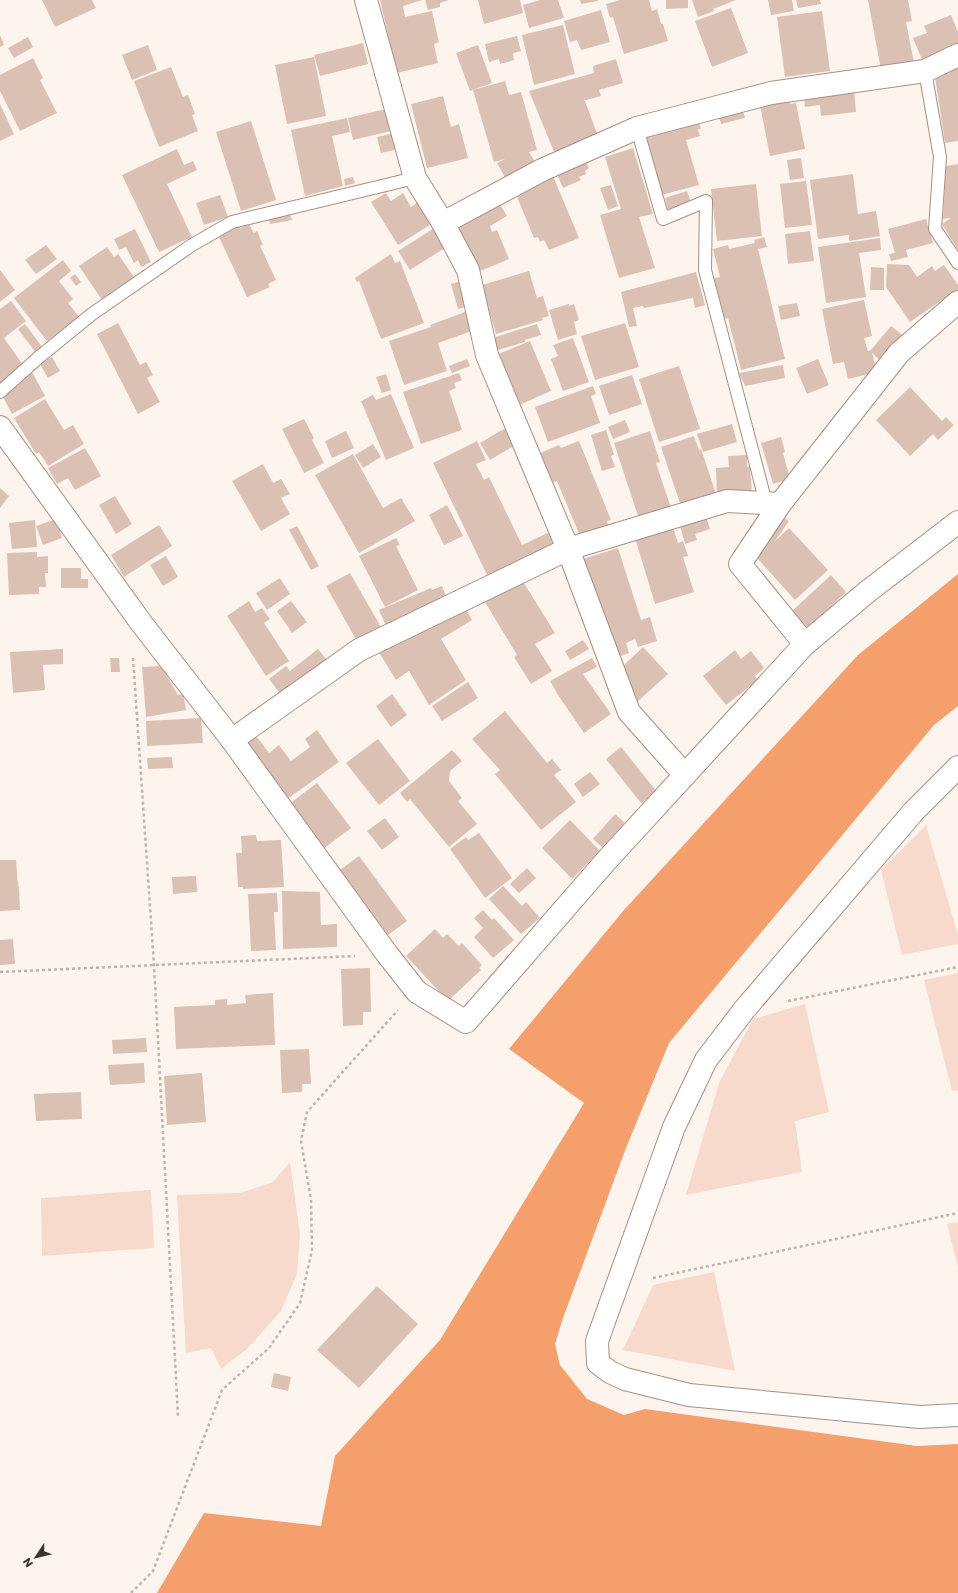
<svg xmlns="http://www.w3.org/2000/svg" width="958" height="1593" viewBox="0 0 958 1593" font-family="Poppins,sans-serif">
	<rect width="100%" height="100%" fill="#fef4ee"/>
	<g fill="#f7dacb">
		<polygon points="926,825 958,935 958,944 902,955 881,870"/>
		<polygon points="958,973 958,1090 952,1091 924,980"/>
		<polygon points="805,1004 829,1112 795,1121 802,1172 686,1195 719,1083 753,1019"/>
		<polygon points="290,1162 300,1234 297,1274 281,1311 247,1349 221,1369 211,1348 186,1353 177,1195 240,1193 273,1182"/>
		<polygon points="151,1190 154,1248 42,1256 41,1198"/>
		<polygon points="958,1222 958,1267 947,1224"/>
		<polygon points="714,1272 735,1371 623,1350 653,1285"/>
	</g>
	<polygon fill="#f59f6d" points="958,574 958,706 934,725 669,1043 626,1148 563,1318 555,1344 560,1365 587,1399 624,1415 645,1409 917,1446 958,1444 958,1593 157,1593 204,1513 321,1526 335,1456 440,1340 584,1103 509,1049 624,910 858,655"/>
	<g fill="#dbc1b3">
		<polygon points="42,0 92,0 96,8 55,27"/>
		<polygon points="380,0 422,0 403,6 405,17 432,11 439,42 434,44 438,63 397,73"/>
		<polygon points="425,0 449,0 440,3 440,7 428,10"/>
		<polygon points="478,0 520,0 523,13 484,24"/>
		<polygon points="540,0 558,0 564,18 529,28 523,5"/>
		<polygon points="580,0 598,0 598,1 581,4"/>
		<polygon points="620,0 649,0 652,11 657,9 661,24 663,24 668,41 624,54 613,17 610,18 606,4"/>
		<polygon points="666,0 688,0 688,8 666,9"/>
		<polygon points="692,0 736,0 713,9 714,11 698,17"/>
		<polygon points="768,0 792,0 794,11 771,15"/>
		<polygon points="796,0 820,0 821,4 798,8"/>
		<polygon points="868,0 908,0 912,21 906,22 914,63 881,70"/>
		<polygon points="731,8 748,53 712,67 695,21"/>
		<polygon points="601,10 610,42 581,50 577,40 570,42 564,21"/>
		<polygon points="822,11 830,71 785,77 777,17"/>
		<polygon points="951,15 958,32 958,49 923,62 913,38 927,33 924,26"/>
		<polygon points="563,25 575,74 534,85 522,35"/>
		<polygon points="0,35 4,45 0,47"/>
		<polygon points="517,36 521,51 513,53 514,60 500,64 499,59 489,62 485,44"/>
		<polygon points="28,37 33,47 14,58 8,48"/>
		<polygon points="363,43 368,64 320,76 314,55"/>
		<polygon points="148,45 157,70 132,80 122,55"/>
		<polygon points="478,45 492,83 470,91 456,53"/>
		<polygon points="314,57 326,116 287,124 275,65"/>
		<polygon points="33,58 43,78 40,80 57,113 20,131 0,91 0,75"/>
		<polygon points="616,59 623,83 599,90 601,96 583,101 585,101 598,136 555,154 529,91 594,73 593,66"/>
		<polygon points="171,67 183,97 188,95 195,114 192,115 198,131 159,147 134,81"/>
		<polygon points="958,67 958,141 945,143 935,77"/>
		<polygon points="505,81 509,95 521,92 537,150 529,152 535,162 506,179 497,163 505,159 494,162 473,90"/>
		<polygon points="854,90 856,112 821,116 820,105 805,107 804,96"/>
		<polygon points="443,96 451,127 459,124 468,158 427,168 411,104"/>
		<polygon points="790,99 790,104 796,103 805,149 770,156 760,105"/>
		<polygon points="0,104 14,134 0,141"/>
		<polygon points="390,108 395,130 353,140 348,118"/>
		<polygon points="742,108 745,118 721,124 718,114"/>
		<polygon points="347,118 350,132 332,136 343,186 305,196 291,130"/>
		<polygon points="698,119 701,129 698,129 700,136 686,140 699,185 661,195 644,136"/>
		<polygon points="251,121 276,200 241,211 216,132"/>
		<polygon points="395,133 399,149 381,153 377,137"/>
		<polygon points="633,148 653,214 639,217 655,268 619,278 600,215 621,209 605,157"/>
		<polygon points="177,149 184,165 193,161 197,170 167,184 192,237 159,252 122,175"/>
		<polygon points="801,158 804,178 790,180 787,160"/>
		<polygon points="584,159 589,168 585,171 586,174 579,177 581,180 563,188 556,172"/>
		<polygon points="958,164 958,250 942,224 951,218 943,219 946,166"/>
		<polygon points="853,174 858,214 876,211 880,236 849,241 849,235 818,239 810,180"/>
		<polygon points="553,176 579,238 549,250 544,240 540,242 538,237 534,238 515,192"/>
		<polygon points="353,177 355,183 345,186 344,179"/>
		<polygon points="806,181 812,225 785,228 780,184"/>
		<polygon points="756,184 762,236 717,241 711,189"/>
		<polygon points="611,185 618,206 608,210 600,188"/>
		<polygon points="687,191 691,203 668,210 665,198"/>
		<polygon points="386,193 391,201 403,193 411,207 418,202 433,223 398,245 371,202"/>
		<polygon points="220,195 228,217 204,225 196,203"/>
		<polygon points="499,203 507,216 490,226 492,232 497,230 509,259 478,272 459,228"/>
		<polygon points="289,210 292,220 270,224 268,215"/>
		<polygon points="926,219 933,243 906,250 908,257 891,261 889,254 895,253 888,229"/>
		<polygon points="249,224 254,233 257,231 263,245 260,246 276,280 268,284 270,287 247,297 218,235 239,225 240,228"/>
		<polygon points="436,227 448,246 410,270 398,251"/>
		<polygon points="135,229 151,262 141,267 138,260 134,263 126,247 119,250 114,239"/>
		<polygon points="810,231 814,261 788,264 785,234"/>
		<polygon points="764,237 767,247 758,249 785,359 741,370 728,318 724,319 714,278 720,277 713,249 728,245 729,249 755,243 754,240"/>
		<polygon points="880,238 881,250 859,253 866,297 826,303 818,247"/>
		<polygon points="46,245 57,259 36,274 25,260"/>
		<polygon points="107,247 114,257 118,254 134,277 102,300 79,266"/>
		<polygon points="391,254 395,263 400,261 424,323 381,339 359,281 357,282 355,278"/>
		<polygon points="63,260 71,271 59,281 73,299 68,303 79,317 47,341 14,298"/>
		<polygon points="887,264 909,265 917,277 932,266 935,271 944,265 958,285 958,289 910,322 886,287"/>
		<polygon points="871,267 884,268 884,290 870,290"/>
		<polygon points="0,270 15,290 0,302"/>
		<polygon points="529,271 537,298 543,296 549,316 542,318 543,320 496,334 482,285"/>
		<polygon points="696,272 705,305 695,308 693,298 644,308 643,306 633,308 637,326 629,327 621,292"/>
		<polygon points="75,274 81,282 76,286 70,278"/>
		<polygon points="464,280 471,305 458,309 451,284"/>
		<polygon points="864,300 872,336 864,338 868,351 871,350 891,326 906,338 884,364 872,353 877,372 848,379 844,362 833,364 822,309"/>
		<polygon points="11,301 26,321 4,338 23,365 5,378 6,380 0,384 0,309"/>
		<polygon points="797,303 800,316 781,320 778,306"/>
		<polygon points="569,304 569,306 574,304 579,320 574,322 577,334 558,340 549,310"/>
		<polygon points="465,312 472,331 438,343 447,371 404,385 389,341 431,327 430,325"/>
		<polygon points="118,323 140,365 146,362 153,375 147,378 160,402 138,414 97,334"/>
		<polygon points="625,323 639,367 595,380 581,336"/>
		<polygon points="25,324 43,348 36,353 18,329"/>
		<polygon points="537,324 541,335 525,340 525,342 495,351 492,338"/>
		<polygon points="573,338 589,382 563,391 551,359 558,356 553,345"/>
		<polygon points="530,341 551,391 517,406 496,355"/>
		<polygon points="52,357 60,371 48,378 40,364"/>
		<polygon points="467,359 470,366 452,373 449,366"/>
		<polygon points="818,359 829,385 807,394 796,368"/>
		<polygon points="783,365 785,378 745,386 739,373"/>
		<polygon points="679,366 700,429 659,442 639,379"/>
		<polygon points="32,372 45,396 12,414 3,397"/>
		<polygon points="459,373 462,380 454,383 456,388 449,391 462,430 421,444 403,392"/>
		<polygon points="386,374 391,390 382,393 376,377"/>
		<polygon points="632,375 642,404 609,415 599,386"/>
		<polygon points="593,386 596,394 591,396 600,423 548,442 535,407"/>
		<polygon points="910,387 942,421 946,417 954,425 938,440 933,434 910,456 876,420"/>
		<polygon points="391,394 414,448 386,460 361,401 373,395 376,400"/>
		<polygon points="45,399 64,430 73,425 84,444 48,466 39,452 36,454 14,418"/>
		<polygon points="304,419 314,438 312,440 324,463 304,473 282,429"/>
		<polygon points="625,420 630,432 613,439 608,427"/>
		<polygon points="732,424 737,442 703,452 697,434"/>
		<polygon points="507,427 517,444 490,460 480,443"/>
		<polygon points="606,430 614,455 611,456 615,467 602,471 591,435"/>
		<polygon points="346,431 354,448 332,458 325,441"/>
		<polygon points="650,431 660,462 656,463 671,508 639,519 614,443"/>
		<polygon points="694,436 699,450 701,449 716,494 681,506 661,447"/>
		<polygon points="781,437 785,452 783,453 790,479 773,484 761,443"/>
		<polygon points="477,441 486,460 476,464 484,480 489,477 522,545 552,531 560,548 491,583 433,463"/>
		<polygon points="579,441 611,520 607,521 608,525 580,536 557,481 550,483 538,454 559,445 561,448"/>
		<polygon points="373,444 381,457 363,468 355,455"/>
		<polygon points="85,448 101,476 75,490 68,478 57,484 48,468"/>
		<polygon points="353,454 383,508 401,498 415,521 359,553 315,475"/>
		<polygon points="747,455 747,467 750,466 752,494 717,496 716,468 729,467 728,456"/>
		<polygon points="263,464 273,483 281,479 290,494 281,498 290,514 261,531 232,481"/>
		<polygon points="0,488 9,496 0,508"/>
		<polygon points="115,496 132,524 116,534 99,505"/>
		<polygon points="447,505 463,536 444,545 429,515"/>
		<polygon points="705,514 710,529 695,534 697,540 685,544 679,522"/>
		<polygon points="780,515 789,521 775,541 789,528 828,570 795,600 758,559 753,555"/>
		<polygon points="56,519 62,538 43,545 36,526"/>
		<polygon points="35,520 37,547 12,549 9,523"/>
		<polygon points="159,525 172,546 124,577 111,555"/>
		<polygon points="297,526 319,566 311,570 289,530"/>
		<polygon points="673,527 678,543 683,541 688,556 683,557 694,592 655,604 635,538"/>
		<polygon points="396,538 400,545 396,546 418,590 385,607 359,556"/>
		<polygon points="618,548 641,620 650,617 657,641 638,647 635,639 626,643 629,653 615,658 583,559"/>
		<polygon points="37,552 37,557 48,556 48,573 45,573 46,587 39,587 39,594 9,595 7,553"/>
		<polygon points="166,556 178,577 163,586 150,565"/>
		<polygon points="61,568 81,568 81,579 88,579 88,588 61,588"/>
		<polygon points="350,573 382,629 358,643 326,586"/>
		<polygon points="831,575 846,592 808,628 792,611"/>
		<polygon points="280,578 290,594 267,610 256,593"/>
		<polygon points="522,580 555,633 535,644 552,671 531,684 514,657 517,655 485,602"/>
		<polygon points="442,586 448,602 387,628 379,610 431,588 432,590"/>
		<polygon points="249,601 255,612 262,608 270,619 264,623 289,661 266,676 227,616"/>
		<polygon points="291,601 307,622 292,633 277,611"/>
		<polygon points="466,609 472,620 441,639 466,680 429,705 409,671 396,680 377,649"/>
		<polygon points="583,640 589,649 570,660 565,651"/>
		<polygon points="643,647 668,674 637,702 619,670"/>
		<polygon points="63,649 63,664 43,665 45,690 13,693 10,652"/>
		<polygon points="318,649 330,664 285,700 269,679 286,666 290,671"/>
		<polygon points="735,650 741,659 751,651 764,668 755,676 758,680 726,705 703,676"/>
		<polygon points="110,658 119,658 120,672 111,672"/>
		<polygon points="592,658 597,667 583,674 611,714 584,733 558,695 550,681"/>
		<polygon points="161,666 178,695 183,694 186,710 146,717 142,667"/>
		<polygon points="468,682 478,698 442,721 432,706"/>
		<polygon points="392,694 407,715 391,727 376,706"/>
		<polygon points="505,711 547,763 552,759 561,770 554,775 576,802 541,830 495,774 500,770 472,739"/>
		<polygon points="201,718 203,743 147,746 146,721"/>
		<polygon points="317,730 339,762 286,800 246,744 257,737 269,753 279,745 291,761 310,747 305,739"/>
		<polygon points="378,739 410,781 379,805 346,763"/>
		<polygon points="621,747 657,792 641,803 606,759"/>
		<polygon points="452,750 462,761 450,771 449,781 462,798 458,801 477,824 449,847 410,799 407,802 400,793"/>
		<polygon points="172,757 173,768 148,769 147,758"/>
		<polygon points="590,772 600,784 583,797 574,784"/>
		<polygon points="317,783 351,828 323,849 289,804"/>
		<polygon points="615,814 625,823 603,848 593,839"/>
		<polygon points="385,818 399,837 382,850 367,831"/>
		<polygon points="570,820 600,851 572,879 542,848"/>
		<polygon points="479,833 512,878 485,898 450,849 466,837 468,840"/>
		<polygon points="256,835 257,841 281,840 284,887 243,889 243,887 238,887 236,853 242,853 241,836"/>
		<polygon points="359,856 407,921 388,935 340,870"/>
		<polygon points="0,860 16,860 18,886 19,886 20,910 0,911"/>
		<polygon points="527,868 536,878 519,893 510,884"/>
		<polygon points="196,876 197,892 173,894 172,877"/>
		<polygon points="503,886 522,906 526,902 540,918 521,934 489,899"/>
		<polygon points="282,891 320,892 321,925 337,924 337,947 283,949"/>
		<polygon points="277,893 278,912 274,912 276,950 251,951 248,894"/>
		<polygon points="483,910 492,920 494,918 514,940 493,958 474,937 483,928 474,918"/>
		<polygon points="435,929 443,938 447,934 459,946 462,943 482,965 479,968 481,970 448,1001 406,956"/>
		<polygon points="13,939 15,964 0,965 0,940"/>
		<polygon points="370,968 371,1012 363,1012 363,1025 343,1026 341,969"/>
		<polygon points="273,993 275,1045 176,1049 174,1007 215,1005 215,1000 227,999 227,1005 246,1003 245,995"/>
		<polygon points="146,1038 147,1052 113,1054 112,1040"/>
		<polygon points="309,1049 311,1084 302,1084 302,1092 282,1093 280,1050"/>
		<polygon points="144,1063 145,1083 110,1085 108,1065"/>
		<polygon points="202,1073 206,1122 167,1125 164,1076"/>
		<polygon points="81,1092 82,1119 36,1121 34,1094"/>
		<polygon points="377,1286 418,1324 359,1388 317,1350"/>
		<polygon points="274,1373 291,1377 288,1391 271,1387"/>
	</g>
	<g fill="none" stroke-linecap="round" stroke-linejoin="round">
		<defs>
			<g id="service">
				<polyline points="925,71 940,157 935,229 958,263"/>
				<polyline points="637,128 663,219 706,201 705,270 766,503"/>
				<polyline points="0,392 38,358 92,314 192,245 232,222 415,178"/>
			</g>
			<g id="minor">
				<polyline points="366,0 415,178 443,223 468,270 487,355 568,549 629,712 685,775"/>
				<polyline points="443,223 542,170 637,128 771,93 925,71 958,55"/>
				<polyline points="0,427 142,624 232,740 387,954 417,992 466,1022 606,861 805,644 867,592 958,522"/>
				<polyline points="805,644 740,564 780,504 899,353 958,302"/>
				<polyline points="232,740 359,650 568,549 727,501 780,504"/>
				<polyline points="958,767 914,811 744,1010 706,1060 674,1127 597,1341 598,1363 610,1372 625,1379 689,1395 920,1417 958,1415"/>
			</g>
		</defs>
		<use href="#service" stroke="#a78f82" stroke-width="14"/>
		<use href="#minor" stroke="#a78f82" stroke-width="24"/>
		<g stroke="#bdb3ad" stroke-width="2.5" stroke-dasharray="3 3" stroke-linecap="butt">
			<polyline points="133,658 154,965 178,1416"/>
			<polyline points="0,972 355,956"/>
			<polyline points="788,1001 958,967"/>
			<polyline points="653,1278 958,1213"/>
			<polyline points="131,1593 153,1571 222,1390 269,1348 300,1303 312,1250 311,1200 301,1141 307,1112 398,1010"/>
		</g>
		<use href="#service" stroke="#fff" stroke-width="12"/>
		<use href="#minor" stroke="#fff" stroke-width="22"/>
	</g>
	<g transform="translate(36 1557) rotate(235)" stroke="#fef4ee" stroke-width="3" paint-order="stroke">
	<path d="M0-3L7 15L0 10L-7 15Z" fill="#3c322d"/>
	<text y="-6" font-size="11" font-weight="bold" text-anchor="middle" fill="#3c322d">N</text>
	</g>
</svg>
